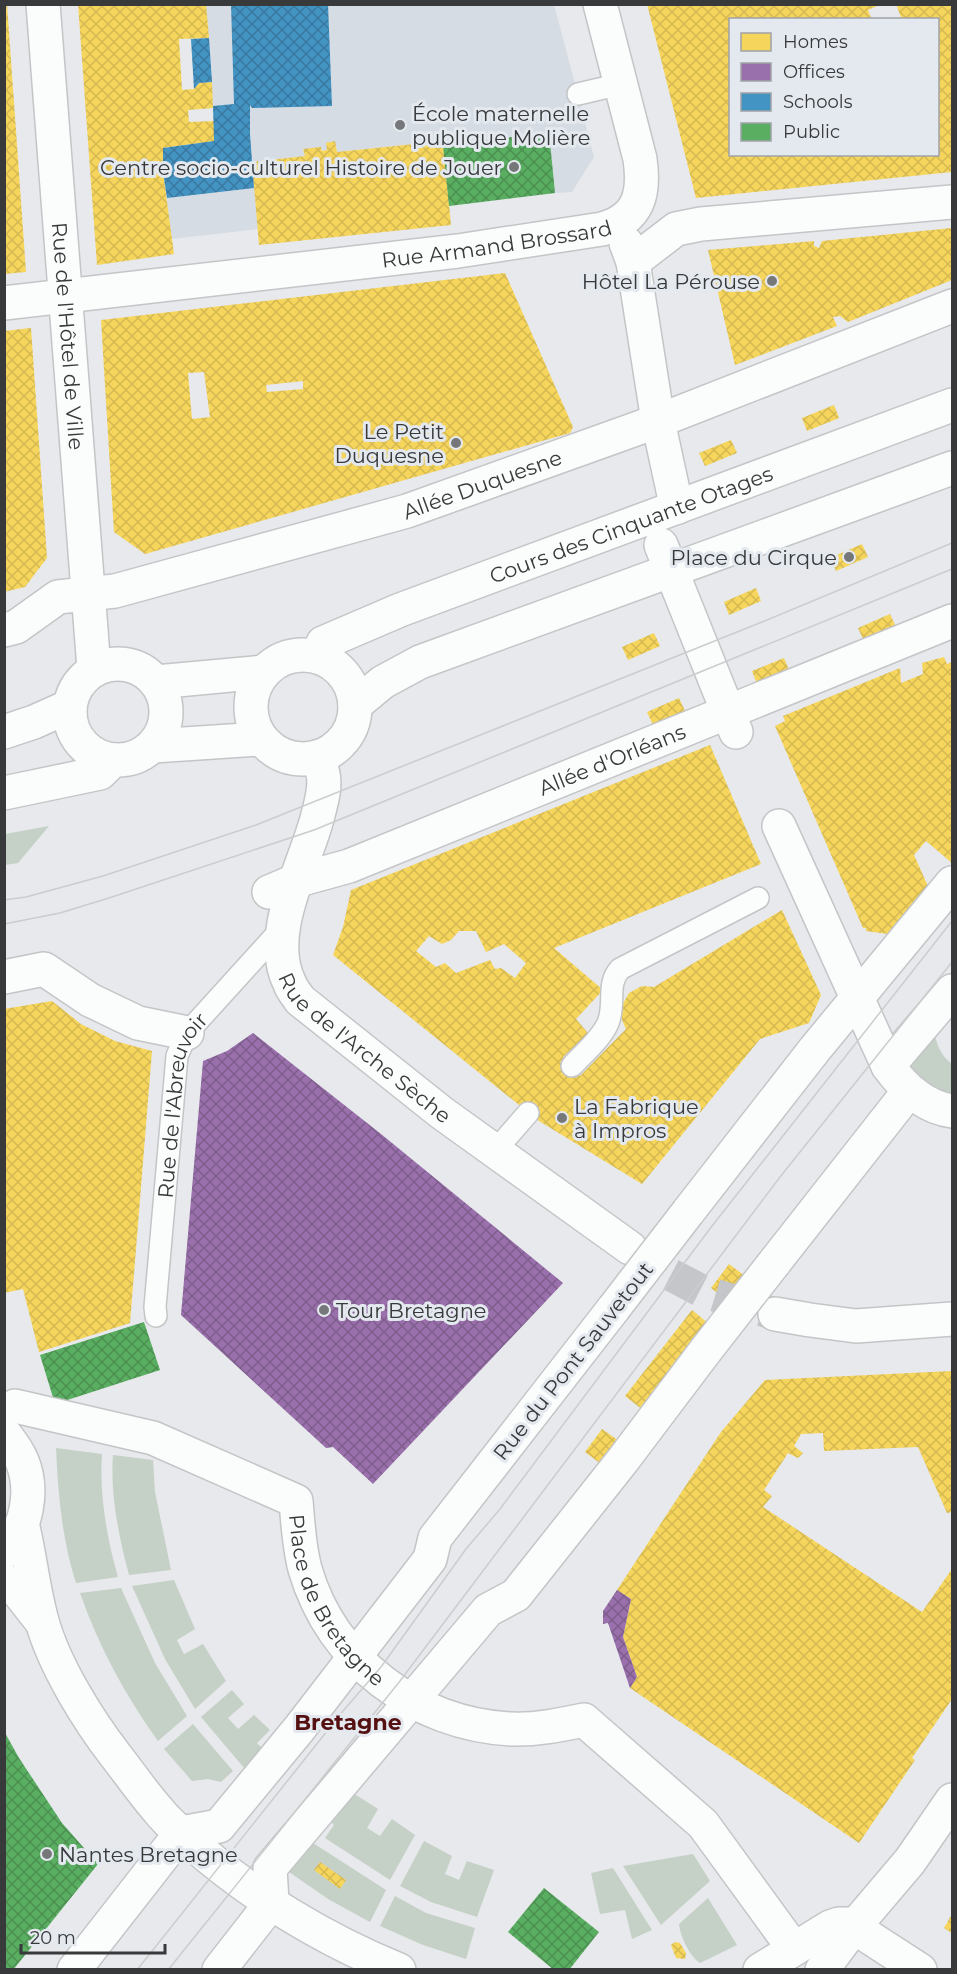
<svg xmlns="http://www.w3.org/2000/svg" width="957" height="1974" viewBox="0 0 957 1974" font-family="Montserrat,sans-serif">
	<defs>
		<pattern id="homes-cross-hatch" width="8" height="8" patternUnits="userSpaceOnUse" patternTransform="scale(1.5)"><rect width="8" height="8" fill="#f6d55c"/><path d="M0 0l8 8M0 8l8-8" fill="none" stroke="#d4b851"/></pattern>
		<pattern id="offices-cross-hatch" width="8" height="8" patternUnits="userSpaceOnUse" patternTransform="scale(1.5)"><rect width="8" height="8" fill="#9970ab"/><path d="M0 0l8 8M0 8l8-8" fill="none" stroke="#7e5d8c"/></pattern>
		<pattern id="schools-cross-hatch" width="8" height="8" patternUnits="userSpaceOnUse" patternTransform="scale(1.5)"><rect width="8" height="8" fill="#4393c3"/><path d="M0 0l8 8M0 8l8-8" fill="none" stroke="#3979a0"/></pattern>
		<pattern id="public-cross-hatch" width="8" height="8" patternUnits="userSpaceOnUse" patternTransform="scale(1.5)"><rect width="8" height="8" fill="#5aae61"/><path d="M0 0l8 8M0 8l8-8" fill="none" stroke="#4b8f51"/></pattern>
	</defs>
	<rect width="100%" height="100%" fill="#e7e9ec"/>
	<polygon fill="#d5dce3" points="554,4 594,157 572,192 555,193 548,132 443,146 442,141 337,152 335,142 326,143 327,150 303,150 305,156 252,162 258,229 172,239 163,172 214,121 206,5"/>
	<g fill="#c5d1c6">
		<polygon points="49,826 18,863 5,865 5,834"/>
		<path d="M934 1032C937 1045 941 1056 952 1064V1102L898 1065Z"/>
		<path d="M56 1448 102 1454C99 1494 107 1539 118 1577L76 1583C62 1540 58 1493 56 1448Z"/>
		<path d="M113 1455 153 1460 155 1492 171 1570 129 1575C119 1537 110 1495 113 1455Z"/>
		<polygon points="174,1580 195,1629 177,1640 184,1654 203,1644 226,1681 195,1709 165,1659 132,1586"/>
		<path d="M121 1588 155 1663 187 1716 158 1741C125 1695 99 1647 80 1593Z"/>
		<polygon points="232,1690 244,1704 228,1718 238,1729 254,1715 270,1730 257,1743 268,1754 250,1775 201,1717"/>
		<polygon points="193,1724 233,1771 221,1782 208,1779 192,1781 164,1749"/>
		<polygon points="353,1793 378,1809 367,1828 380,1836 392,1819 415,1835 390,1880 325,1838 334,1825 330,1821"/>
		<polygon points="424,1841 452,1856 445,1874 459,1880 467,1861 494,1870 477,1917 431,1902 400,1886"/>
		<polygon points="313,1843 386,1890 370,1922 328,1899 289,1872"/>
		<polygon points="693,1854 710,1881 661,1925 623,1866"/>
		<polygon points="613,1868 652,1930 632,1939 625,1910 600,1914 591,1873"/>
		<polygon points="395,1896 426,1913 475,1928 466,1959 423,1945 380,1926"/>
		<path d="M708 1898 737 1945 700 1963C690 1957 680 1936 679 1924Z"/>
	</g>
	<g fill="url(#homes-cross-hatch)" fill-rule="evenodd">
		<polygon points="4,4 7,4 26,272 4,274"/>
		<polygon points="78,4 206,4 209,38 179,39 182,90 194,89 199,83 212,82 213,108 188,110 189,122 214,121 214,141 163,148 163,172 174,254 97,265"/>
		<polygon points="647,4 882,4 868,10 872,20 730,20 730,154 938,154 938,20 902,20 896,4 950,4 952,12 952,172 696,198"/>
		<polygon points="335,141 337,152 443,141 451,225 259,245 252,162 305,156 303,149 321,147 322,151 327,150 326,143"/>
		<polygon points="952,228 952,280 848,322 840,316 833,317 837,326 735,365 708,250 814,241 814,246 819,248 822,241"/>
		<path d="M505 273 573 427 570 433 145 554 114 532 101 320ZM204 372 210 417 192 419 188 373ZM303 381V389L267 392 266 385Z"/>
		<polygon points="31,328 47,558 25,587 4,592 4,331"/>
		<polygon points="834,405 839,418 807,431 802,418"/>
		<polygon points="731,440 737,453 705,466 699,453"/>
		<polygon points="862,544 868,557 836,571 830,558"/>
		<polygon points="756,588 761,601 729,615 724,602"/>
		<polygon points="890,614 896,627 864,641 858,628"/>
		<polygon points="654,633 660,646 628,660 622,647"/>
		<polygon points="944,657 947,664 952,662 952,863 926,841 914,855 932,895 895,935 866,931 866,928 863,928 775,726 785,721 783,716 900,668 901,683 923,674 922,663"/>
		<polygon points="784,658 789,670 757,684 752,671"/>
		<polygon points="679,698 685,711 653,725 647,712"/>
		<path d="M710 745 761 864 554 948 603 990 576 1019 588 1033 563 1057 580 1076 626 1029 622 1020 621 1007 629 993 642 986 654 987 782 910 821 995 809 1023 760 1039 642 1184 539 1121 333 955 343 927 351 890ZM459 931H476L486 952 504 944 526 963 515 978 501 968 495 969 490 960 456 973 445 963 436 967 416 951 429 936 442 944 451 940Z"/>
		<polygon points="52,1001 81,1024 115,1041 152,1051 130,1323 39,1352 23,1289 4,1293 4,1009"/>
		<polygon points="729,1264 745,1276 727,1300 711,1288"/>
		<polygon points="692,1310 709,1324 643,1410 625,1396"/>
		<polygon points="952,1371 952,1512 947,1513 918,1447 824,1451 823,1433 801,1434 794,1446 803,1453 798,1458 788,1453 764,1490 772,1496 763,1507 922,1612 952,1569 952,1699 912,1758 915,1760 859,1843 630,1688 637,1677 623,1637 631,1599 617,1590 721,1432 765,1380"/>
		<polygon points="602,1429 619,1441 601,1464 585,1452"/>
		<polygon points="320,1862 346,1880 340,1889 314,1870"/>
		<polygon points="952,1914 952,1933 944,1928"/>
		<polygon points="675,1942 680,1943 686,1953 685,1959 676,1958 671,1945"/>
	</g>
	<g fill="url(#offices-cross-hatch)">
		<polygon points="253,1033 381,1134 563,1283 373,1484 333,1447 326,1448 181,1315 203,1061 227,1051"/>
		<polygon points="617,1590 631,1599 623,1637 637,1677 630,1688 608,1623 603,1624 603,1611"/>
	</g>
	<g fill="url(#schools-cross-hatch)">
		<polygon points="231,4 328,4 332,106 252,108 250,105 250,134 254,188 167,198 163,172 163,148 214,141 213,106 234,104"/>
		<polygon points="209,38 212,82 199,83 194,89 191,39"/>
	</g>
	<g fill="url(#public-cross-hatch)">
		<polygon points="549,132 555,193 449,206 443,146"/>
		<polygon points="144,1322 160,1370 55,1404 40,1355"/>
		<polygon points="4,1731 19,1758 62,1823 98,1864 13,1970 4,1970"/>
		<polygon points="544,1888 599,1932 569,1970 554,1970 508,1932"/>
	</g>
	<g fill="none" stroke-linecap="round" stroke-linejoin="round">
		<polyline stroke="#c4c6c9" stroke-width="33" stroke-dasharray="33 16" stroke-linecap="butt" points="630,1248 660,1269 702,1291 775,1314"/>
		<defs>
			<g id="lane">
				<polyline points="578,94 621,84"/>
				<path d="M572 1066C584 1053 601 1039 608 1023 616 1004 606 984 620 969L758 898"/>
				<polyline points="495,1151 528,1113"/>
				<path id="s1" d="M156 1316 155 1307 177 1056 187 1033 284 926"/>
			</g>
			<g id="street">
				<path id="s2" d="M43 4 94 669"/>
				<polyline points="626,243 633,262 658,421 674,495 678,507"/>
				<polyline points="633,262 676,229 701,224 952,202"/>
				<path id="s3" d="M4 303 458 251 602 229C639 219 645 194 640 159L600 4"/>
				<polyline points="661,545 736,732"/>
				<path id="s4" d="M4 630 16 627 58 597 115 591 407 511 658 421 952 306"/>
				<circle cx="303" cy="707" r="52"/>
				<path id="s5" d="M318 656 323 643 400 610 952 405"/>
				<circle cx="118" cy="712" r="48"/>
				<polyline points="156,682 264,672"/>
				<polyline points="355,705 383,682 420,662 952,468"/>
				<polyline points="4,732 34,722 70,706"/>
				<polyline points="153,746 261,739"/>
				<path id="s6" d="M317 757C319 763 322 769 323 774 326 787 321 803 318 815 306 864 264 934 290 984 292 990 297 995 300 1000L442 1113 630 1248"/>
				<polyline points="4,793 100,773 113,760"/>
				<path d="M779 826 888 1066C904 1088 924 1107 952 1111"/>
				<path id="s7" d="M269 892 295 881 349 866 952 621"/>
				<polyline points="4,977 44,969 90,1000 138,1023 187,1033"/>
				<polyline points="888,1066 952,991"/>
				<polyline points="688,1212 815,1049 952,883"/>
				<polyline points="774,1263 909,1091"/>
				<polyline points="775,1314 810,1320 856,1326 952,1319"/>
				<path id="s8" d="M15 1406 153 1438 296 1501C298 1524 299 1547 305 1569 332 1662 417 1724 511 1729 536 1730 560 1725 584 1720L703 1824 794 1949"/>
				<polyline points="181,1833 219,1826 299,1729 430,1559 435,1538 614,1308"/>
				<polyline points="272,1902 270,1868 488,1610 516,1595 623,1460 706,1350"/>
				<polyline points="760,1970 830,1927 839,1924 849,1924 920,1970"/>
				<polyline points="822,1970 854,1927 910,1861 952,1800"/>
			</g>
			<g id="secondary">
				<path d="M4 1433C11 1442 18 1451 22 1461 34 1490 27 1530 4 1552"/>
				<path d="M22 1523C30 1555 33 1589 42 1621 54 1665 88 1720 116 1756 130 1774 143 1793 158 1810 167 1822 180 1832 191 1842 250 1895 325 1940 399 1970"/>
				<polyline points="4,1580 19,1593 41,1621"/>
				<polyline points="74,1970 181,1833"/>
				<polyline points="219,1970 272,1902"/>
			</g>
		</defs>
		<use href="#lane" stroke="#c3c5c7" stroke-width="24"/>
		<use href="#street" stroke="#c3c5c7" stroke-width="36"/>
		<use href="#secondary" stroke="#c3c5c7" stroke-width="36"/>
		<use href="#lane" stroke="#fbfcfc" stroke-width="21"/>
		<use href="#street" stroke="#fbfcfc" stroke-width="33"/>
		<use href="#secondary" stroke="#fbfcfc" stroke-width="33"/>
		<g stroke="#cccccd" stroke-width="1.5">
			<polyline points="4,900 26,897 103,876 256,825 762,622 952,543"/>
			<polyline points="4,924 60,913 109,898 314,830 952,569"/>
			<polyline points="137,1970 343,1711 381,1667 466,1549 500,1509 712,1226 952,921"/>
			<polyline points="168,1970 400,1681 780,1177 952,962"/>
		</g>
		<defs>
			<g id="street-bridge">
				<polyline points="614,1308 688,1212"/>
				<polyline points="706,1350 774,1263"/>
			</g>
		</defs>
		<use href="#street-bridge" stroke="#c3c5c7" stroke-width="36" stroke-linecap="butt"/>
		<use href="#street-bridge" stroke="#fbfcfc" stroke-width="33"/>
	</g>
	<g fill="#757779" stroke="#e4e9ef" stroke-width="2">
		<circle cx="400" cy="125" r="6"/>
		<circle cx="514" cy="167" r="6"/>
		<circle cx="772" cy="281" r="6"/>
		<circle cx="456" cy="443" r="6"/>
		<circle cx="849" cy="557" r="6"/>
		<circle cx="562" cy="1118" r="6"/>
		<circle cx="324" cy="1310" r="6"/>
		<circle cx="47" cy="1854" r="6"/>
	</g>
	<g text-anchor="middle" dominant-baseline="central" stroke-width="6" stroke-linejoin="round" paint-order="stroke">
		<g font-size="21" fill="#37393b" stroke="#e4e9ef" text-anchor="start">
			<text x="412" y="113">École maternelle<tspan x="412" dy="24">publique Molière</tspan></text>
			<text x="502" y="167" text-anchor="end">Centre socio-culturel Histoire de Jouer</text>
			<text x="760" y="281" text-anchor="end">Hôtel La Pérouse</text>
			<text x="444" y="431" text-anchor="end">Le Petit<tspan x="444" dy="24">Duquesne</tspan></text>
			<text x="837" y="557" text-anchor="end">Place du Cirque</text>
			<text x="574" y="1106">La Fabrique<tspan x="574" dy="24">à Impros</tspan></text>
			<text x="336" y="1310">Tour Bretagne</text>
			<text x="59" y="1854">Nantes Bretagne</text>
		</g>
		<g font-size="21" fill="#37393b" stroke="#e4e9ef">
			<text stroke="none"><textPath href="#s3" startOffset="496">Rue Armand Brossard</textPath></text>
			<text stroke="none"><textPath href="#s2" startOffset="333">Rue de l'Hôtel de Ville</textPath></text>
			<text stroke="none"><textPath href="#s4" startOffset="504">Allée Duquesne</textPath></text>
			<text stroke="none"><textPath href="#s5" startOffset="344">Cours des Cinquante Otages</textPath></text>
			<text stroke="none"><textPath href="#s7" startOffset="368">Allée d'Orléans</textPath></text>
			<text stroke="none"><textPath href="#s6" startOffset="334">Rue de l'Arche Sèche</textPath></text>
			<text stroke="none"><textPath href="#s1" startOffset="214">Rue de l'Abreuvoir</textPath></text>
			<text transform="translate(573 1361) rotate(-52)">Rue du Pont Sauvetout</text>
			<text stroke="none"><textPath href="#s8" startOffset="408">Place de Bretagne</textPath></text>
		</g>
		<g font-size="22" font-weight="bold" fill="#551011" stroke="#e4e9ef">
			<text x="348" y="1722">Bretagne</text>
		</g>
	</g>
	<rect width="957" height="1974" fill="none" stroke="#37393b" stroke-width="12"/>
	<rect x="729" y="18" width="210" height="138" fill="#e4e9ef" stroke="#9fa3a7" stroke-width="1.5"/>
	<rect x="741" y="33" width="30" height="18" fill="#f6d55c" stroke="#9fa3a7" stroke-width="1.5"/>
	<text x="783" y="48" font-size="18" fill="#37393b">Homes</text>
	<rect x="741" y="63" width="30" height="18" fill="#9970ab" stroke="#9fa3a7" stroke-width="1.5"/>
	<text x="783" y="78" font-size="18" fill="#37393b">Offices</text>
	<rect x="741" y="93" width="30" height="18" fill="#4393c3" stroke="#9fa3a7" stroke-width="1.5"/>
	<text x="783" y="108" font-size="18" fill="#37393b">Schools</text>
	<rect x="741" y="123" width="30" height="18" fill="#5aae61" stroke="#9fa3a7" stroke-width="1.5"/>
	<text x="783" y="138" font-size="18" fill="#37393b">Public</text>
	<path d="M21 1944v9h144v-9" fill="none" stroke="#37393b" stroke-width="3"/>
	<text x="30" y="1944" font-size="18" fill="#37393b" stroke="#e4e9ef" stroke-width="4.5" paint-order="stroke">20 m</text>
</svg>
